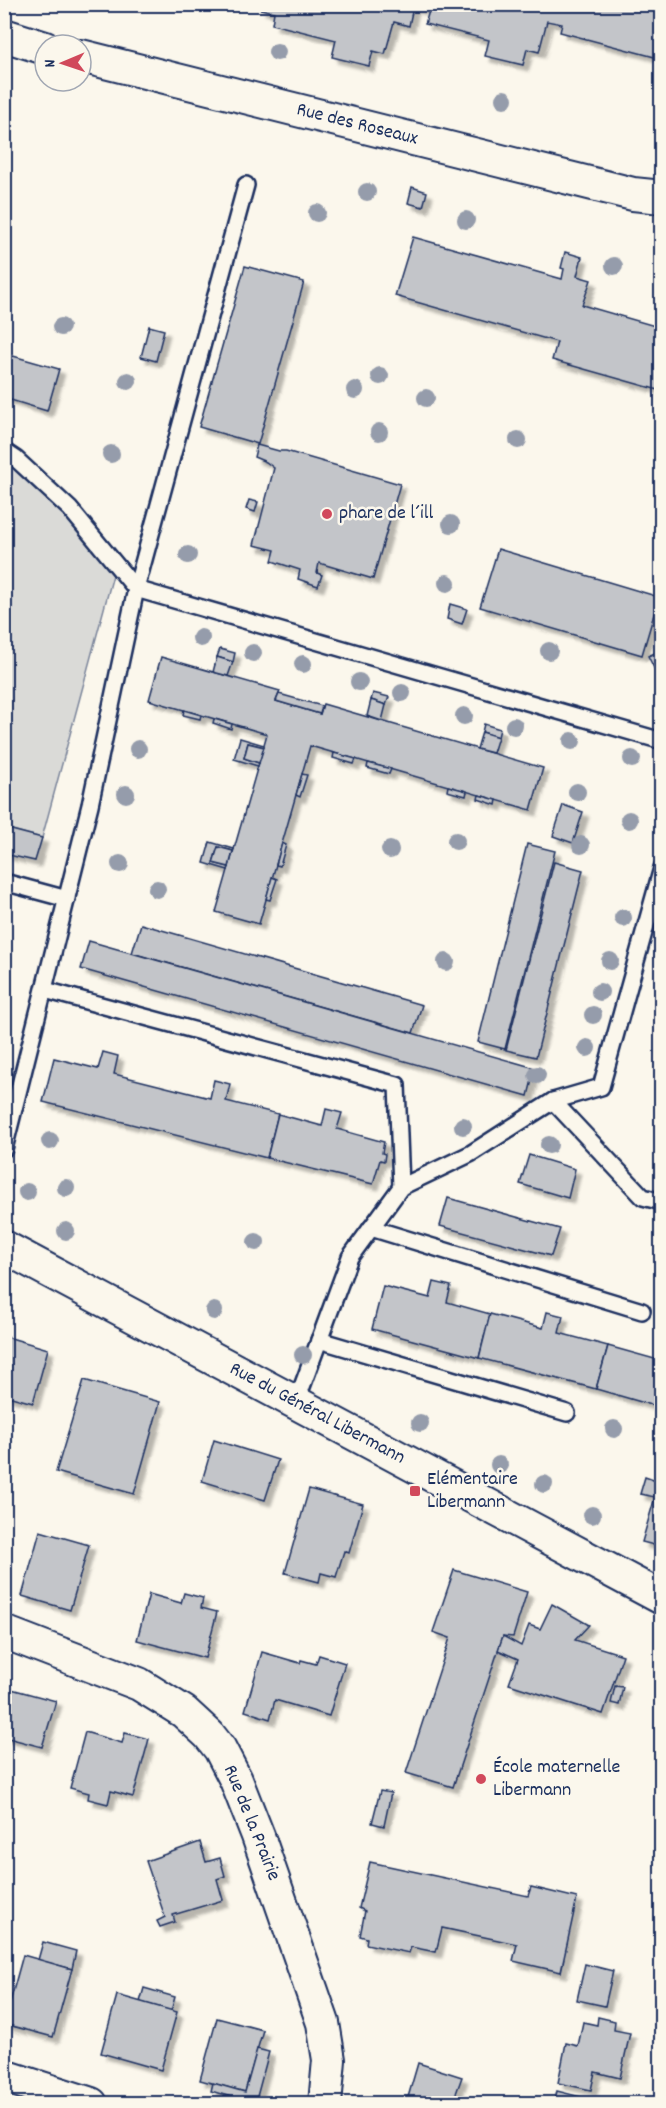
<svg xmlns="http://www.w3.org/2000/svg" width="666" height="2108" viewBox="0 0 666 2108" font-family="Dekko,sans-serif">
	<defs>
		<filter id="shadow"><feDropShadow dx="5.5" dy="5.5" stdDeviation="1.5" flood-color="#0004"/></filter>
	</defs>
	<rect width="100%" height="100%" fill="#fbf7ec"/>
	<filter id="ink" filterUnits="userSpaceOnUse"><feTurbulence type="fractalNoise" baseFrequency=".0167" numOctaves="2"/><feDisplacementMap in="SourceGraphic" scale="12" xChannelSelector="R" yChannelSelector="G"/><feConvolveMatrix kernelMatrix="1 2 1 2 8 2 1 2 1" color-interpolation-filters="sRGB"/></filter>
	<g filter="url(#ink)">
		<polygon fill="#dadad7" stroke="#7a849a" stroke-width="1.5" points="4,455 16,459 116,564 42,838 5,828"/>
		<g fill="#c3c5c9" stroke="#1b2f5e" stroke-width="1.5" filter="url(#shadow)">
			<polygon points="261,4 662,4 662,59 560,32 562,24 547,21 539,52 527,49 523,65 485,56 489,40 425,24 429,11 413,7 409,26 394,22 385,54 373,51 369,66 332,57 336,40 272,24 274,12 260,9"/>
			<polygon points="412,187 427,192 423,207 408,203"/>
			<polygon points="413,237 562,279 564,269 561,268 565,252 582,257 577,276 591,280 582,305 662,328 662,391 552,360 557,342 395,296"/>
			<polygon points="245,266 304,282 258,444 199,427"/>
			<polygon points="149,326 164,330 156,361 141,357"/>
			<polygon points="6,354 59,369 47,411 4,398 4,360"/>
			<polygon points="257,445 279,451 286,451 400,484 373,579 319,563 317,573 322,575 318,586 298,579 300,570 272,561 275,550 254,545 274,468 266,462 254,457"/>
			<polygon points="249,500 258,502 255,512 246,509"/>
			<polygon points="498,549 659,597 642,655 480,607"/>
			<polygon points="450,604 467,609 462,624 447,619"/>
			<polygon points="220,649 235,653 233,662 217,657"/>
			<polygon points="662,650 662,667 655,670 648,656"/>
			<polygon points="161,657 280,691 276,701 320,714 323,704 543,768 531,810 310,746 259,924 216,912 267,734 149,700"/>
			<polygon points="217,657 233,662 228,676 213,672"/>
			<polygon points="373,693 389,697 386,705 371,700"/>
			<polygon points="279,694 322,706 320,714 276,701"/>
			<polygon points="371,700 386,705 382,721 367,716"/>
			<polygon points="184,710 201,715 200,719 183,715"/>
			<polygon points="214,719 232,724 231,729 213,723"/>
			<polygon points="484,724 500,729 498,737 482,732"/>
			<polygon points="482,732 498,737 493,753 477,749"/>
			<polygon points="240,738 264,745 264,747 248,743 244,758 259,763 258,766 234,759"/>
			<polygon points="248,743 264,747 259,763 244,758"/>
			<polygon points="334,753 356,759 354,764 333,758"/>
			<polygon points="368,763 391,769 389,774 367,768"/>
			<polygon points="302,774 307,775 300,797 296,795"/>
			<polygon points="448,786 467,791 466,796 447,791"/>
			<polygon points="479,795 497,800 496,805 478,799"/>
			<polygon points="563,805 583,812 573,843 553,836"/>
			<polygon points="4,828 42,838 35,861 4,854"/>
			<polygon points="210,842 234,849 233,851 218,847 213,863 229,867 228,870 204,863"/>
			<polygon points="282,843 286,845 280,866 276,865"/>
			<polygon points="527,844 555,851 505,1049 478,1042"/>
			<polygon points="218,847 233,851 229,867 213,863"/>
			<polygon points="554,862 583,870 536,1057 506,1050"/>
			<polygon points="272,877 277,879 270,900 266,899"/>
			<polygon points="141,924 422,1005 413,1033 132,953"/>
			<polygon points="89,941 535,1068 528,1096 81,969"/>
			<polygon points="103,1052 118,1056 114,1074 210,1098 214,1080 230,1084 226,1101 278,1114 267,1158 43,1102 54,1058 98,1069"/>
			<polygon points="326,1109 342,1113 337,1129 384,1142 382,1153 385,1154 384,1161 380,1160 373,1184 267,1158 278,1114 322,1126"/>
			<polygon points="529,1155 575,1169 568,1198 520,1184"/>
			<polygon points="448,1198 560,1229 551,1256 440,1226"/>
			<polygon points="434,1282 451,1286 447,1302 490,1314 479,1358 372,1329 383,1286 430,1298"/>
			<polygon points="547,1312 563,1316 559,1333 608,1346 596,1389 479,1358 490,1314 543,1328"/>
			<polygon points="4,1336 48,1349 33,1403 4,1395"/>
			<polygon points="608,1346 662,1361 662,1388 660,1387 655,1406 596,1389"/>
			<polygon points="84,1380 160,1402 134,1494 56,1472"/>
			<polygon points="214,1440 278,1460 265,1500 202,1481"/>
			<polygon points="662,1470 662,1547 642,1542 655,1497 640,1494 645,1477 659,1482"/>
			<polygon points="309,1489 363,1504 349,1553 344,1551 336,1577 321,1573 319,1582 285,1573"/>
			<polygon points="40,1531 89,1545 70,1610 22,1596"/>
			<polygon points="454,1570 527,1592 513,1637 503,1636 453,1787 406,1773 450,1638 433,1632"/>
			<polygon points="184,1593 203,1598 201,1608 217,1612 205,1658 137,1640 149,1594 181,1603"/>
			<polygon points="552,1604 589,1625 575,1640 623,1655 603,1714 509,1684 518,1659 498,1650 503,1636 521,1646 529,1625 540,1629"/>
			<polygon points="262,1652 300,1663 301,1660 316,1664 319,1655 345,1663 329,1716 275,1700 270,1719 245,1711"/>
			<polygon points="615,1686 623,1687 619,1705 611,1703"/>
			<polygon points="4,1687 56,1701 42,1747 4,1737"/>
			<polygon points="85,1732 122,1743 125,1733 149,1739 133,1797 111,1791 108,1804 88,1799 89,1793 70,1788"/>
			<polygon points="380,1791 391,1793 384,1826 372,1823"/>
			<polygon points="200,1842 206,1862 220,1858 225,1876 217,1879 223,1900 173,1915 175,1922 160,1927 157,1921 165,1917 146,1861"/>
			<polygon points="370,1862 528,1896 531,1887 577,1898 561,1972 513,1961 517,1944 442,1928 436,1952 411,1947 409,1953 366,1944 367,1938 360,1936 365,1911 359,1908"/>
			<polygon points="43,1942 76,1951 72,1969 38,1960"/>
			<polygon points="23,1955 72,1969 53,2037 4,2024"/>
			<polygon points="585,1964 613,1971 605,2006 577,2000"/>
			<polygon points="144,1988 175,1997 171,2011 140,2002"/>
			<polygon points="117,1995 177,2012 161,2070 101,2053"/>
			<polygon points="598,2017 615,2021 614,2030 630,2033 620,2078 595,2072 591,2090 558,2083 566,2043 578,2046 583,2022 597,2025"/>
			<polygon points="217,2018 263,2030 245,2092 200,2080"/>
			<polygon points="257,2049 269,2052 255,2104 211,2091 213,2083 245,2092"/>
			<polygon points="418,2063 462,2077 454,2099 462,2102 462,2104 406,2104"/>
			<polygon points="557,2091 581,2097 580,2104 554,2104"/>
		</g>
		<g fill="none" stroke-linecap="round" stroke-linejoin="round">
			<defs>
				<g id="lane">
					<polyline points="4,451 16,459 70,509 136,589 662,741"/>
					<polyline points="4,882 67,899"/>
					<polyline points="45,990 397,1085 401,1187"/>
					<polyline points="553,1101 643,1197 662,1202"/>
					<polyline points="4,1149 90,805 136,589 246,185"/>
					<polyline points="371,1228 642,1311"/>
					<polyline points="319,1340 567,1413"/>
					<polyline points="296,1403 350,1257 401,1187 470,1154 553,1101 601,1087 662,868"/>
				</g>
				<g id="street">
					<polyline points="4,35 45,48"/>
					<polyline points="81,56 633,194 662,197"/>
					<polyline points="4,1247 662,1598"/>
					<polyline points="4,1632 139,1684 184,1712 209,1735 220,1749 236,1780 258,1836 323,2023 329,2060 325,2104"/>
					<polyline points="4,2076 91,2104"/>
				</g>
			</defs>
			<use href="#lane" stroke="#1b2f5e" stroke-width="20"/>
			<use href="#street" stroke="#1b2f5e" stroke-width="36"/>
			<use href="#lane" stroke="#fbf7ec" stroke-width="15"/>
			<use href="#street" stroke="#fbf7ec" stroke-width="32"/>
		</g>
		<g fill="#959cab">
			<circle cx="277" cy="52" r="9"/>
			<circle cx="504" cy="99" r="9"/>
			<circle cx="367" cy="192" r="9"/>
			<circle cx="317" cy="213" r="9"/>
			<circle cx="466" cy="220" r="9"/>
			<circle cx="614" cy="266" r="9"/>
			<circle cx="61" cy="327" r="9"/>
			<circle cx="380" cy="376" r="9"/>
			<circle cx="128" cy="381" r="9"/>
			<circle cx="355" cy="390" r="9"/>
			<circle cx="426" cy="398" r="9"/>
			<circle cx="379" cy="432" r="9"/>
			<circle cx="518" cy="440" r="9"/>
			<circle cx="111" cy="454" r="9"/>
			<circle cx="451" cy="524" r="9"/>
			<circle cx="188" cy="555" r="9"/>
			<circle cx="447" cy="583" r="9"/>
			<circle cx="201" cy="638" r="9"/>
			<circle cx="549" cy="651" r="9"/>
			<circle cx="253" cy="653" r="9"/>
			<circle cx="303" cy="664" r="9"/>
			<circle cx="359" cy="682" r="9"/>
			<circle cx="402" cy="693" r="9"/>
			<circle cx="464" cy="716" r="9"/>
			<circle cx="514" cy="726" r="9"/>
			<circle cx="572" cy="741" r="9"/>
			<circle cx="138" cy="749" r="9"/>
			<circle cx="632" cy="759" r="9"/>
			<circle cx="577" cy="792" r="9"/>
			<circle cx="126" cy="794" r="9"/>
			<circle cx="629" cy="820" r="9"/>
			<circle cx="456" cy="841" r="9"/>
			<circle cx="581" cy="845" r="9"/>
			<circle cx="390" cy="850" r="9"/>
			<circle cx="120" cy="864" r="9"/>
			<circle cx="157" cy="889" r="9"/>
			<circle cx="623" cy="918" r="9"/>
			<circle cx="610" cy="961" r="9"/>
			<circle cx="446" cy="962" r="9"/>
			<circle cx="600" cy="992" r="9"/>
			<circle cx="593" cy="1015" r="9"/>
			<circle cx="587" cy="1048" r="9"/>
			<circle cx="537" cy="1075" r="9"/>
			<circle cx="463" cy="1126" r="9"/>
			<circle cx="50" cy="1141" r="9"/>
			<circle cx="549" cy="1145" r="9"/>
			<circle cx="66" cy="1188" r="9"/>
			<circle cx="27" cy="1192" r="9"/>
			<circle cx="66" cy="1231" r="9"/>
			<circle cx="256" cy="1242" r="9"/>
			<circle cx="214" cy="1311" r="9"/>
			<circle cx="303" cy="1355" r="9"/>
			<circle cx="420" cy="1423" r="9"/>
			<circle cx="614" cy="1429" r="9"/>
			<circle cx="499" cy="1465" r="9"/>
			<circle cx="544" cy="1484" r="9"/>
			<circle cx="592" cy="1515" r="9"/>
		</g>
	</g>
	<g fill="#d1495b" stroke="#fbf7ec" stroke-width="2">
		<circle cx="327" cy="514" r="6"/>
		<rect x="409" y="1485" width="12" height="12" rx="3"/>
		<circle cx="481" cy="1779" r="6"/>
	</g>
	<g text-anchor="middle" dominant-baseline="central" stroke-width="5" stroke-linejoin="round" paint-order="stroke">
		<g font-size="20" fill="#1b2f5e" stroke="#fbf7ec">
			<text transform="translate(357 125) rotate(14)">Rue des Roseaux</text>
			<text transform="translate(317 1414) rotate(28)">Rue du Général Libermann</text>
			<text transform="translate(251 1823) rotate(68)">Rue de la Prairie</text>
		</g>
		<g font-size="20" fill="#1b2f5e" stroke="#fbf7ec" text-anchor="start">
			<text x="339" y="514">phare de l´ill</text>
			<text x="427" y="1480">Elémentaire<tspan x="427" dy="23">Libermann</tspan></text>
			<text x="493" y="1768">École maternelle<tspan x="493" dy="23">Libermann</tspan></text>
		</g>
	</g>
	<rect width="666" height="2108" fill="none" stroke="#fbf7ec" stroke-width="24"/>
	<rect x="12" y="12" width="642" height="2084" fill="none" stroke="#1b2f5e" stroke-width="2" filter="url(#ink)"/>
	<g transform="translate(63 63) rotate(268)"><circle r="28" fill="#fbf7ec" stroke="#a1a7b3" stroke-width="1.5"/>
	<path d="M0-4.5L10 22L0 15L-10 22Z" fill="#d1495b"/>
	<text y="-9" font-size="16" font-weight="bold" text-anchor="middle" fill="#1b2f5e">N</text>
	</g>
</svg>
